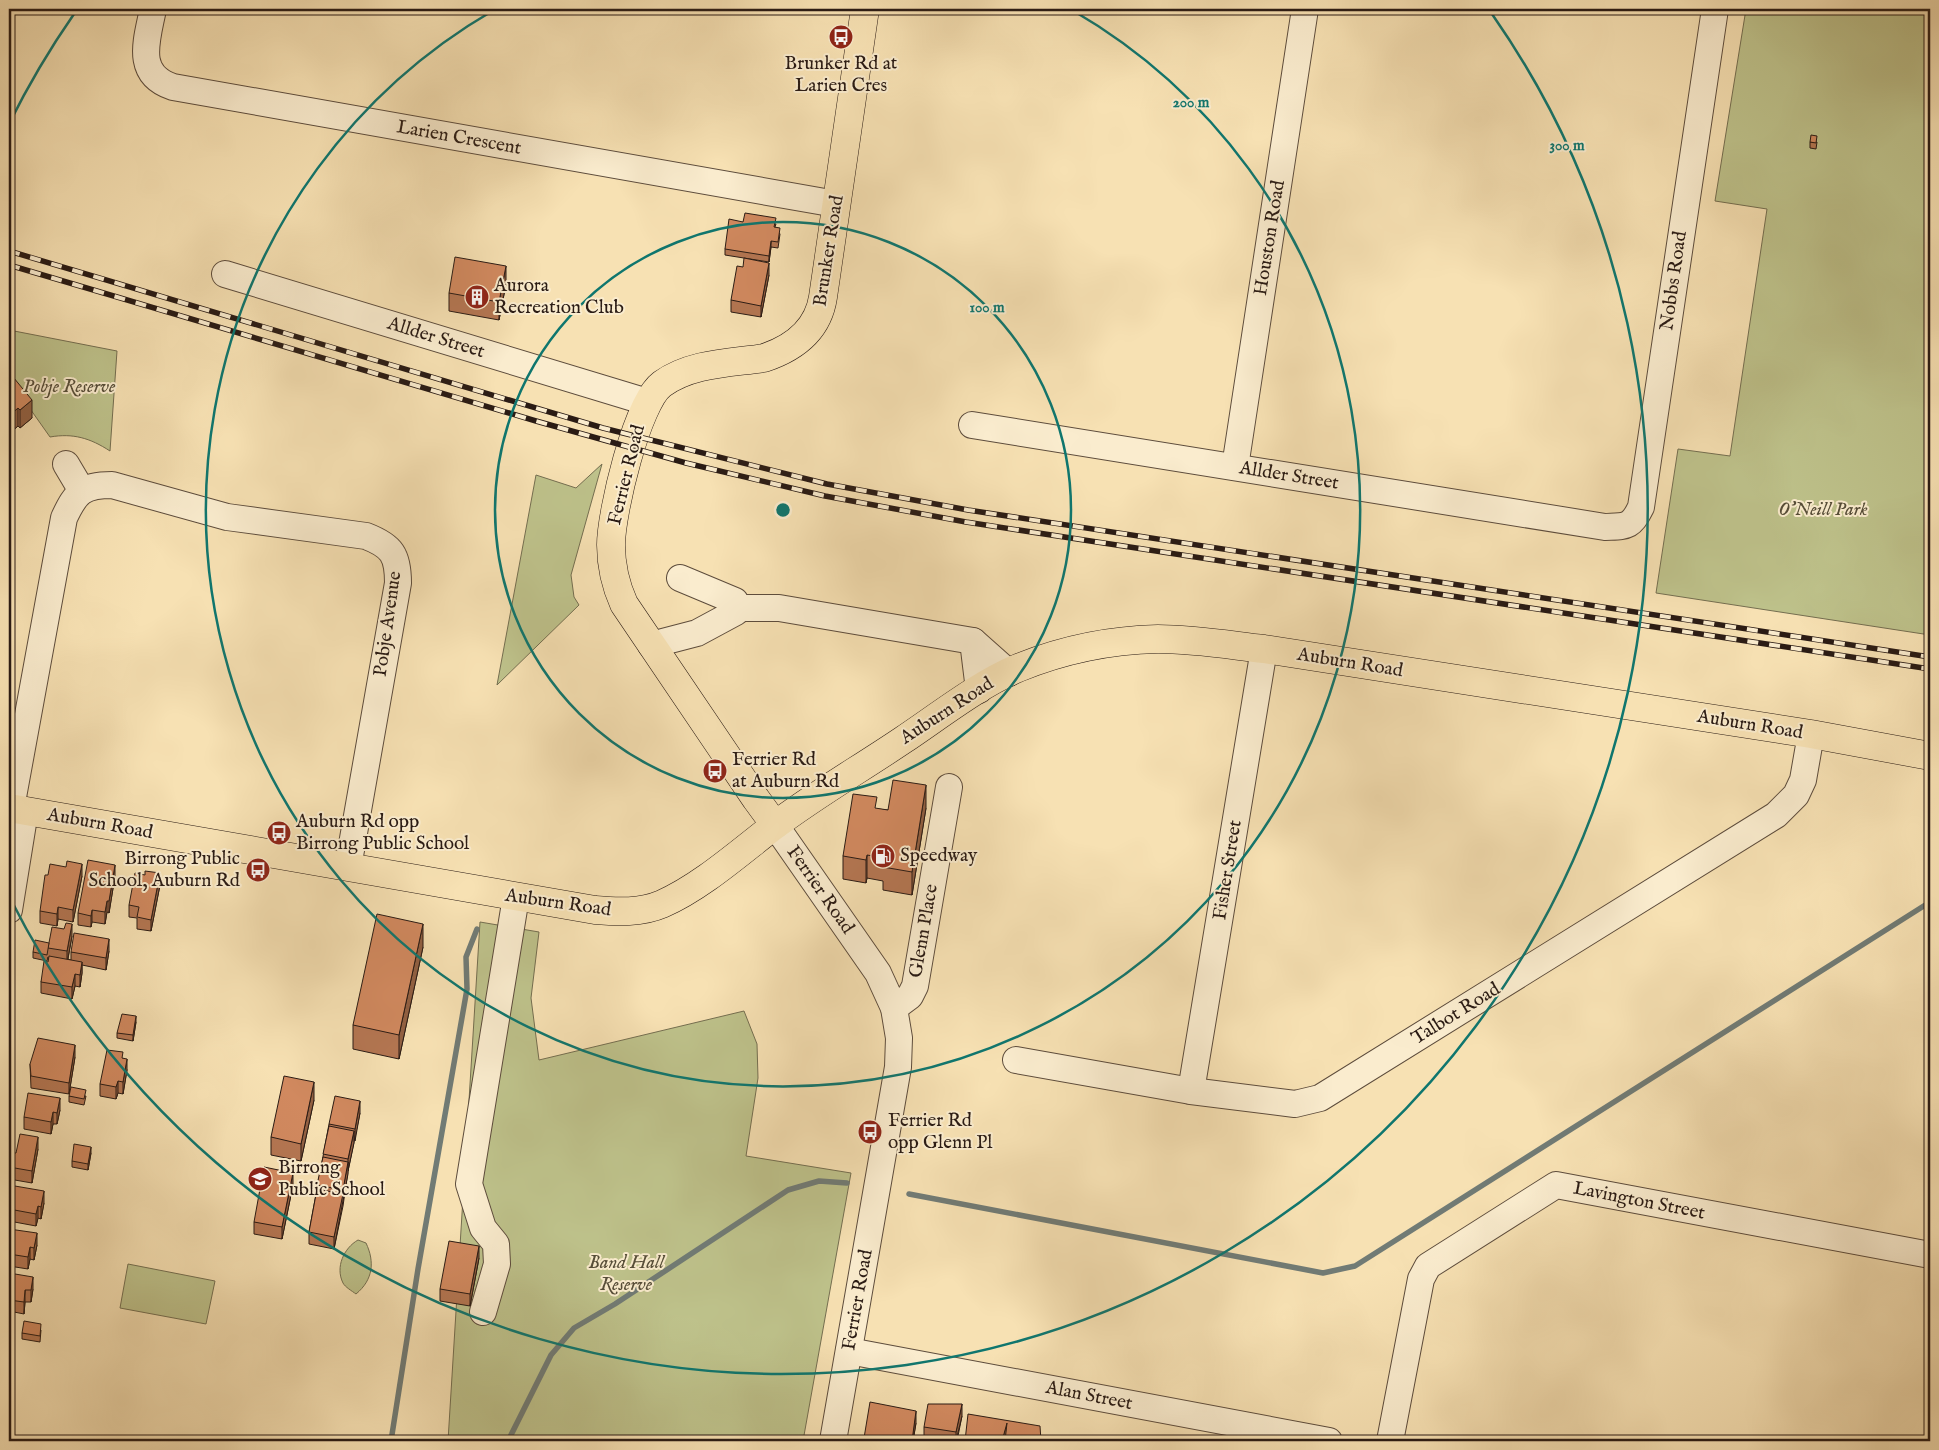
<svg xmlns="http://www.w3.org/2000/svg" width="1939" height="1450" viewBox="0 0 1939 1450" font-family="'IM FELL English',serif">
	<rect width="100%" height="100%" fill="#f7e1b3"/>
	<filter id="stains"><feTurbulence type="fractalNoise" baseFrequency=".004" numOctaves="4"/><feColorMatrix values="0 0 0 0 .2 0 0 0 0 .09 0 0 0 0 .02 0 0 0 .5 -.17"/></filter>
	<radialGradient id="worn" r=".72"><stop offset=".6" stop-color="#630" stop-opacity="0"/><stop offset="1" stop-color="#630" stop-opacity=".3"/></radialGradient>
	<g fill="#bec28b" stroke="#746e50">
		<polygon points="1746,9 1930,9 1930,635 1656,593 1678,449 1730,456 1767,209 1715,201"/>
		<path d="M9 330 117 351 110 451C90 438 73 433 50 437L9 379Z"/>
		<polygon points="602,464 571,575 574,597 579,605 497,685 536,475 576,488"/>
		<polygon points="480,922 539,932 531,998 539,1060 744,1011 757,1044 758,1078 746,1156 851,1173 803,1441 448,1441"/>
		<path d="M358 1240 366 1243C375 1262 373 1280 356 1294 352 1291 345 1287 343 1283 335 1267 344 1248 358 1240Z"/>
		<polygon points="128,1264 215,1281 206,1324 120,1308"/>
	</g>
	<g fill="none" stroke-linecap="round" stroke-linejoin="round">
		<g stroke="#717b75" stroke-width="5.5">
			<polyline points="909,1194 1323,1273 1355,1266 1930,902"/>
			<polyline points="391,1441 418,1269 467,989 466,957 477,929"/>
			<polyline points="508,1441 551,1355 574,1328 615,1304 788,1190 819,1181 847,1183"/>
		</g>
		<defs>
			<g id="minor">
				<path d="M153 9C147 40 134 74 173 87L836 204"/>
				<polyline points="225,274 647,402"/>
				<path d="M972 425 1605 527C1626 526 1631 528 1641 507L1715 9"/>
				<polyline points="66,464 82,491"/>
				<polyline points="1235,467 1305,9"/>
				<polyline points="738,608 779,608 973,641 1009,673"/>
				<polyline points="973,641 979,690"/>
				<polyline points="651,645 697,633 736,612 738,608 735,601 680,578"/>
				<path d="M11 808 64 518C76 492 83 485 112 485L227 517 366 536C392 546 398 555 398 583L348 867"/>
				<polyline points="775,825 878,973 894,1008 899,1038 898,1067 833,1441"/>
				<polyline points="9,910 25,811"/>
				<polyline points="894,1008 910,996 915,986 949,787"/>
				<polyline points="1016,1060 1191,1091 1295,1104 1320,1098 1776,815 1796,795 1803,780 1811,734"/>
				<polyline points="1191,1091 1264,649"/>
				<polyline points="483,1312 497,1264 496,1244 483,1228 469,1184 516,897"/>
				<polyline points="849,1351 1329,1441"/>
				<polyline points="1390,1441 1421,1279 1428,1266 1556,1185 1930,1255"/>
			</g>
			<g id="major">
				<path d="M9 808 595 910C618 912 641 913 662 904 701 887 740 852 774 826 815 795 860 769 903 740 939 716 978 685 1018 668 1062 650 1111 640 1158 639 1194 639 1229 645 1264 649L1811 734 1930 756"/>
				<path d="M775 825 756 799 624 604C615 584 611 566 611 545 611 513 637 402 662 384 691 363 730 363 764 358 794 348 818 330 823 297L865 9"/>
			</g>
		</defs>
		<use href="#minor" stroke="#5d4c3c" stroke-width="28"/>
		<use href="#major" stroke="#2a1b14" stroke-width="29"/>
		<use href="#minor" stroke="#faecce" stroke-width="26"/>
		<use href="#major" stroke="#f7e1b3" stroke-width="28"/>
		<defs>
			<g id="rail">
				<polyline points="9,251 603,428 827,484 968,510 1930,657"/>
				<polyline points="9,265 536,421 686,463 825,496 966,522 1930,669"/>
			</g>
		</defs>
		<use href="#rail" stroke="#2a1b14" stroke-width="5.5"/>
		<use href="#rail" stroke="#faecce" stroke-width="4" stroke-dasharray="11" stroke-linecap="butt"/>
	</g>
	<g fill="#b47652" stroke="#2a1b14">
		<polygon points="1810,142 1817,142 1816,149 1810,148"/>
		<polygon points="743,222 776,224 775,227 780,234 778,248 771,247 769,262 725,255 725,249"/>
		<polygon points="769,275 761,317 731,312 731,300"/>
		<polygon points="506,284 499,320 449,311 449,293"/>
		<polygon points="9,372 32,418 20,428 18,426 9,434"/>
		<polygon points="9,445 13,458 11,471 9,471"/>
		<polygon points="9,535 13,548 10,563 9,563"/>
		<polygon points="926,808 912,895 883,890 883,881 867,878 866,883 843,879 843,856 877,809 888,810"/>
		<polygon points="82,876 73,922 58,919 57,926 40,923 40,911"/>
		<polygon points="115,876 109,913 107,912 105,924 92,922 91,927 78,925 78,913"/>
		<polygon points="160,885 151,931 137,929 137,918 129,917 129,905"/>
		<polygon points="72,936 68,959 71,960 71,952 109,951 106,970 82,965 82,973 80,987 75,986 72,999 41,993 41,982 49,960 48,959 48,957 47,961 33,958 33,952"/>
		<polygon points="423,947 399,1059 353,1049 353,1025"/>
		<polygon points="136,1022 133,1041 117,1038 117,1033"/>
		<polygon points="75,1057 69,1094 31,1088 30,1064"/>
		<polygon points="123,1058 127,1070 123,1094 118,1093 116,1099 100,1096 100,1084"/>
		<polygon points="69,1096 86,1096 84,1105 69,1102"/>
		<polygon points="314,1100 301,1161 271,1155 271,1137"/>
		<polygon points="60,1110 57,1124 53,1124 51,1134 24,1129 24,1117"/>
		<polygon points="360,1113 348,1171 343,1206 334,1249 309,1244 309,1232 329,1124"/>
		<polygon points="38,1149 32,1183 9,1179 9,1167 16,1153"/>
		<polygon points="91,1153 88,1170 72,1167 72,1161"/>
		<polygon points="9,1185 44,1203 41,1219 38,1218 36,1226 9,1221"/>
		<polygon points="293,1185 282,1239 254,1234 254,1222"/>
		<polygon points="9,1229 37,1245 34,1260 30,1259 28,1269 9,1266"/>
		<polygon points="479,1258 470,1306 440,1301 440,1289"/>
		<polygon points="9,1273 33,1289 31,1302 25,1302 24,1314 9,1311"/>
		<polygon points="41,1330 40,1342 22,1339 22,1333"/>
		<polygon points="962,1416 957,1441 939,1441 924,1439 924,1427"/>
		<polygon points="916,1423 913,1441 864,1441 864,1438"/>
	</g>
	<g fill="#926042" stroke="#2a1b14">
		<polygon points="771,241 771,247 769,262 769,256"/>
		<polygon points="769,263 769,275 761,317 761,306"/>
		<polygon points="506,266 506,284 499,320 499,302"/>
		<polygon points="32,400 32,418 20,428 20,410"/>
		<polygon points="18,408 18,426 9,434 9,416"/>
		<polygon points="13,446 13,458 11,471 11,460"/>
		<polygon points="13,536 13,548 10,563 10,552"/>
		<polygon points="926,785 926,808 912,895 912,872"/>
		<polygon points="867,855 867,878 866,883 866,860"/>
		<polygon points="82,864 82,876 73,922 73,910"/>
		<polygon points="115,865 115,876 109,913 109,901"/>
		<polygon points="160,873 160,885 151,931 151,920"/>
		<polygon points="107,901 107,912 105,924 105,912"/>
		<polygon points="58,907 58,919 57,926 57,914"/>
		<polygon points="92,910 92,922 91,927 91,916"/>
		<polygon points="72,924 72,936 67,963 67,951"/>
		<polygon points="423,924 423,947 399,1059 399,1035"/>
		<polygon points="109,939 109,951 106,970 106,958"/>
		<polygon points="82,962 82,973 80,987 80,975"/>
		<polygon points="75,974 75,986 72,999 72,987"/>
		<polygon points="136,1016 136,1022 133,1041 133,1035"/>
		<polygon points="75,1045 75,1057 69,1094 69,1083"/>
		<polygon points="127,1059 127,1070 123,1094 123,1082"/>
		<polygon points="118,1081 118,1093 116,1099 116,1087"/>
		<polygon points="314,1082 314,1100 301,1161 301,1144"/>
		<polygon points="60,1098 60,1110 57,1124 57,1113"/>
		<polygon points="360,1101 360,1113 355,1141 355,1129"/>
		<polygon points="53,1112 53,1124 51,1134 51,1122"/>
		<polygon points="354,1131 354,1143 348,1171 348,1159"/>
		<polygon points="38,1137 38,1149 32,1183 32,1171"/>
		<polygon points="91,1147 91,1153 88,1170 88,1164"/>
		<polygon points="348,1162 348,1174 334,1249 334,1237"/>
		<polygon points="293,1173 293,1185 282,1239 282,1227"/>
		<polygon points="44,1191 44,1203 41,1219 41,1207"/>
		<polygon points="38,1206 38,1218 36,1226 36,1214"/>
		<polygon points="37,1233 37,1245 34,1260 34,1248"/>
		<polygon points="479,1246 479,1258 470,1306 470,1294"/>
		<polygon points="30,1247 30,1259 28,1269 28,1257"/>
		<polygon points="33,1277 33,1289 31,1302 31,1290"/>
		<polygon points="25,1290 25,1302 24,1314 24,1302"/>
		<polygon points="13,1322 13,1334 9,1359 9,1347"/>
		<polygon points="13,1373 13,1385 9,1406 9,1395"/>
		<polygon points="962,1404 962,1416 956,1441 956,1432"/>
		<polygon points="916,1411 916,1423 913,1441 912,1441"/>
		<polygon points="1007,1423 1007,1435 1005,1441 1002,1441"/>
	</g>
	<g fill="#d1895f" stroke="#2a1b14">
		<polygon points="1811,135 1817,136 1816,143 1810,142"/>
		<polygon points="745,213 776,218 774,227 780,228 778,242 771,241 769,256 725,249 729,219 743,222"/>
		<polygon points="455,257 506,266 499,302 449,293"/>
		<polygon points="744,258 769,263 761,306 731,300 737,266 743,267"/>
		<polygon points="9,372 32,400 20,410 18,408 9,416"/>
		<polygon points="9,445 13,446 11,460 9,459"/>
		<polygon points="9,535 13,536 10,552 9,551"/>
		<polygon points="893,780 926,785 912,872 883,867 885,858 867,855 866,860 843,856 853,794 877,797 875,808 888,810"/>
		<polygon points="88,860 115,865 109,901 107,901 105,912 92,910 91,916 78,913"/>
		<polygon points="67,861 82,864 73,910 58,907 57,914 40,911 45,875 48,875 50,864 66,867"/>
		<polygon points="145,871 160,873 151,920 137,917 139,907 129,905 135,873 145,875"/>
		<polygon points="377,914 423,924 399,1035 353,1025"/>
		<polygon points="66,923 72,924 67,951 48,948 52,927 64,929"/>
		<polygon points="74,933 109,939 106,958 71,952"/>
		<polygon points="35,940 49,943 47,955 33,952"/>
		<polygon points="49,956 82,962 80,975 75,974 72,987 41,982 44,961 48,962"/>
		<polygon points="122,1014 136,1016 133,1035 117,1033"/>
		<polygon points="38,1038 75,1045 69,1083 31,1076 30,1064"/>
		<polygon points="107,1050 123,1052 122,1058 127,1059 123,1082 118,1081 116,1087 100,1084"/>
		<polygon points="284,1076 314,1082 301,1144 271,1137"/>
		<polygon points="71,1087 86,1090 84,1099 69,1096"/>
		<polygon points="28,1093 60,1098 57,1113 53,1112 51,1122 24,1117"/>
		<polygon points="335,1096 360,1101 355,1129 329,1124"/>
		<polygon points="329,1126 354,1131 348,1159 323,1154"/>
		<polygon points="20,1134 38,1137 32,1171 9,1167 11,1153 16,1153"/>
		<polygon points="74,1144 91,1147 88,1164 72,1161"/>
		<polygon points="323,1157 348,1162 343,1190 317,1185"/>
		<polygon points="264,1167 293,1173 282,1227 254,1222"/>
		<polygon points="9,1185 44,1191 41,1207 38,1206 36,1214 9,1209"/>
		<polygon points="317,1189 343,1194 334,1237 309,1232"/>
		<polygon points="9,1229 37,1233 34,1248 30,1247 28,1257 9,1254"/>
		<polygon points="449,1241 479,1246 470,1294 440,1289"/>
		<polygon points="9,1273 33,1277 31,1290 25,1290 24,1302 9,1300"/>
		<polygon points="9,1321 13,1322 9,1347"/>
		<polygon points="24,1321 41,1324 40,1336 22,1333"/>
		<polygon points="9,1372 13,1373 9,1395"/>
		<polygon points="870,1402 916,1411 912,1441 890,1441 864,1438"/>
		<polygon points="928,1404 962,1404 956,1432 924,1427"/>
		<polygon points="968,1414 1040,1426 1041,1441 1005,1441 1007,1423 1002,1441 965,1441"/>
	</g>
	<g fill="none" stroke="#0f766e" stroke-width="2.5">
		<circle cx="783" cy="510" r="288"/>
		<path d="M1072 10A577 577 0 1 1 494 10"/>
		<path d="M9 124A865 865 0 0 1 74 14M1492 14A865 865 0 1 1 9 896"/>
	</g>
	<defs>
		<symbol id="bus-disc" viewBox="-11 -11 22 22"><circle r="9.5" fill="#8f2418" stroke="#faecce"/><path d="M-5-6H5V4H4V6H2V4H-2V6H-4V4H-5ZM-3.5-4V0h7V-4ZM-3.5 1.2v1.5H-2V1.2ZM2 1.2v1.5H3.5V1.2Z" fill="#fff"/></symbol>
		<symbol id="building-disc" viewBox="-11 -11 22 22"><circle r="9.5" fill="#8f2418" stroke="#faecce"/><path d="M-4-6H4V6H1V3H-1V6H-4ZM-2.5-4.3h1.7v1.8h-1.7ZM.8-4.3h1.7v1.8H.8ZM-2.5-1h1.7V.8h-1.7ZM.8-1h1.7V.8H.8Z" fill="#fff"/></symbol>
		<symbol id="fuel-disc" viewBox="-11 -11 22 22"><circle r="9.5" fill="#8f2418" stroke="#faecce"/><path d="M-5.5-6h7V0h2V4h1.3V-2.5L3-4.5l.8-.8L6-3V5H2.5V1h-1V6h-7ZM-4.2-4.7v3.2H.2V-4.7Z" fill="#fff"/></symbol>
		<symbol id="school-disc" viewBox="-11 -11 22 22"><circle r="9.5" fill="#8f2418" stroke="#faecce"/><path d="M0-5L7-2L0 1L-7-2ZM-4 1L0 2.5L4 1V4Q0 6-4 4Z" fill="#fff"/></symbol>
	</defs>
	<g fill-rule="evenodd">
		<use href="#bus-disc" x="827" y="23" width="28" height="28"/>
		<use href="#building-disc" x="463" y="283" width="28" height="28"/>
		<use href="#bus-disc" x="701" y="757" width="28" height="28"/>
		<use href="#bus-disc" x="265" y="819" width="28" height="28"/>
		<use href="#fuel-disc" x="869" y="842" width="28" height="28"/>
		<use href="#bus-disc" x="244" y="856" width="28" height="28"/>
		<use href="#bus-disc" x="856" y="1118" width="28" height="28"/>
		<use href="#school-disc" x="246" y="1165" width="28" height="28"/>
	</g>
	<g text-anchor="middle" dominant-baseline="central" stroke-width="4" stroke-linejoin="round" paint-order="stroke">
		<g font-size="19" fill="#2a1b14" stroke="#faecce" text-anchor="start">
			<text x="841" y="64" text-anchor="middle">Brunker Rd at<tspan x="841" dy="22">Larien Cres</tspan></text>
			<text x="494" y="286">Aurora<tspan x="494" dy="22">Recreation Club</tspan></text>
			<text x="732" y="760">Ferrier Rd<tspan x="732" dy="22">at Auburn Rd</tspan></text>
			<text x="296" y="822">Auburn Rd opp<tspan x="296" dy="22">Birrong Public School</tspan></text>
			<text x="900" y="856">Speedway</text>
			<text x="240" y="859" text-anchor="end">Birrong Public<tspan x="240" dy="22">School, Auburn Rd</tspan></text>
			<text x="888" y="1121">Ferrier Rd<tspan x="888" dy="22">opp Glenn Pl</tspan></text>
			<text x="278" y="1168">Birrong<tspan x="278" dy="22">Public School</tspan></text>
		</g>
		<g font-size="19" fill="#2a1b14" stroke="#faecce">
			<text transform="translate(459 138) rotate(10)">Larien Crescent</text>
			<text transform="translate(1270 238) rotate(-81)">Houston Road</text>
			<text transform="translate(829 251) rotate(-81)">Brunker Road</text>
			<text transform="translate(1674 281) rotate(-82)">Nobbs Road</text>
			<text transform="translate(436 338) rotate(17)">Allder Street</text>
			<text transform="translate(627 475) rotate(-76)">Ferrier Road</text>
			<text transform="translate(1289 476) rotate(9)">Allder Street</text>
			<text transform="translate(388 624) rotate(-82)">Pobje Avenue</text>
			<text transform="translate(1350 663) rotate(9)">Auburn Road</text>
			<text transform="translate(947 711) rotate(-33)">Auburn Road</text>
			<text transform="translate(1750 725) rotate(9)">Auburn Road</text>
			<text transform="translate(100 824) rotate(10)">Auburn Road</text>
			<text transform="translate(1228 870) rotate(-81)">Fisher Street</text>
			<text transform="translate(820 890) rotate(55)">Ferrier Road</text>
			<text transform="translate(558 903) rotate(8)">Auburn Road</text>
			<text transform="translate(924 931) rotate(-80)">Glenn Place</text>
			<text transform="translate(1456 1014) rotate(-32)">Talbot Road</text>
			<text transform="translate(1639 1201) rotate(11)">Lavington Street</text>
			<text transform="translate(858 1300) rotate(-80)">Ferrier Road</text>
			<text transform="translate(1089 1396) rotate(11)">Alan Street</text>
		</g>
		<g font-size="19" font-style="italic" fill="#564d38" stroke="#faecce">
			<text x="69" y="387">Pobje Reserve</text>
			<text x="1823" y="510">O'Neill Park</text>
			<text x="626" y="1263">Band Hall<tspan x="626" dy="22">Reserve</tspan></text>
		</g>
	</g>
	<circle cx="783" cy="510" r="8" fill="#0f766e" stroke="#faecce" stroke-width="2.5"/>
	<g font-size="15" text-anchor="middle" font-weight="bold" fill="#0f766e" stroke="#faecce" stroke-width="4" stroke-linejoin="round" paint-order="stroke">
		<text x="1191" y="107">200 m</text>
		<text x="1567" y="150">300 m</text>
		<text x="987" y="312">100 m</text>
	</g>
	<rect width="1939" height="1450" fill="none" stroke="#f7e1b3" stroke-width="30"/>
	<rect x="10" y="10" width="1919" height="1430" fill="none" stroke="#2a1b14" stroke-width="2.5"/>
	<rect x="15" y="15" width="1909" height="1420" fill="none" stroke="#2a1b14"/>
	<rect width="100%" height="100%" filter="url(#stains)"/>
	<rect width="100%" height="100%" fill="url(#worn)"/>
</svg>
